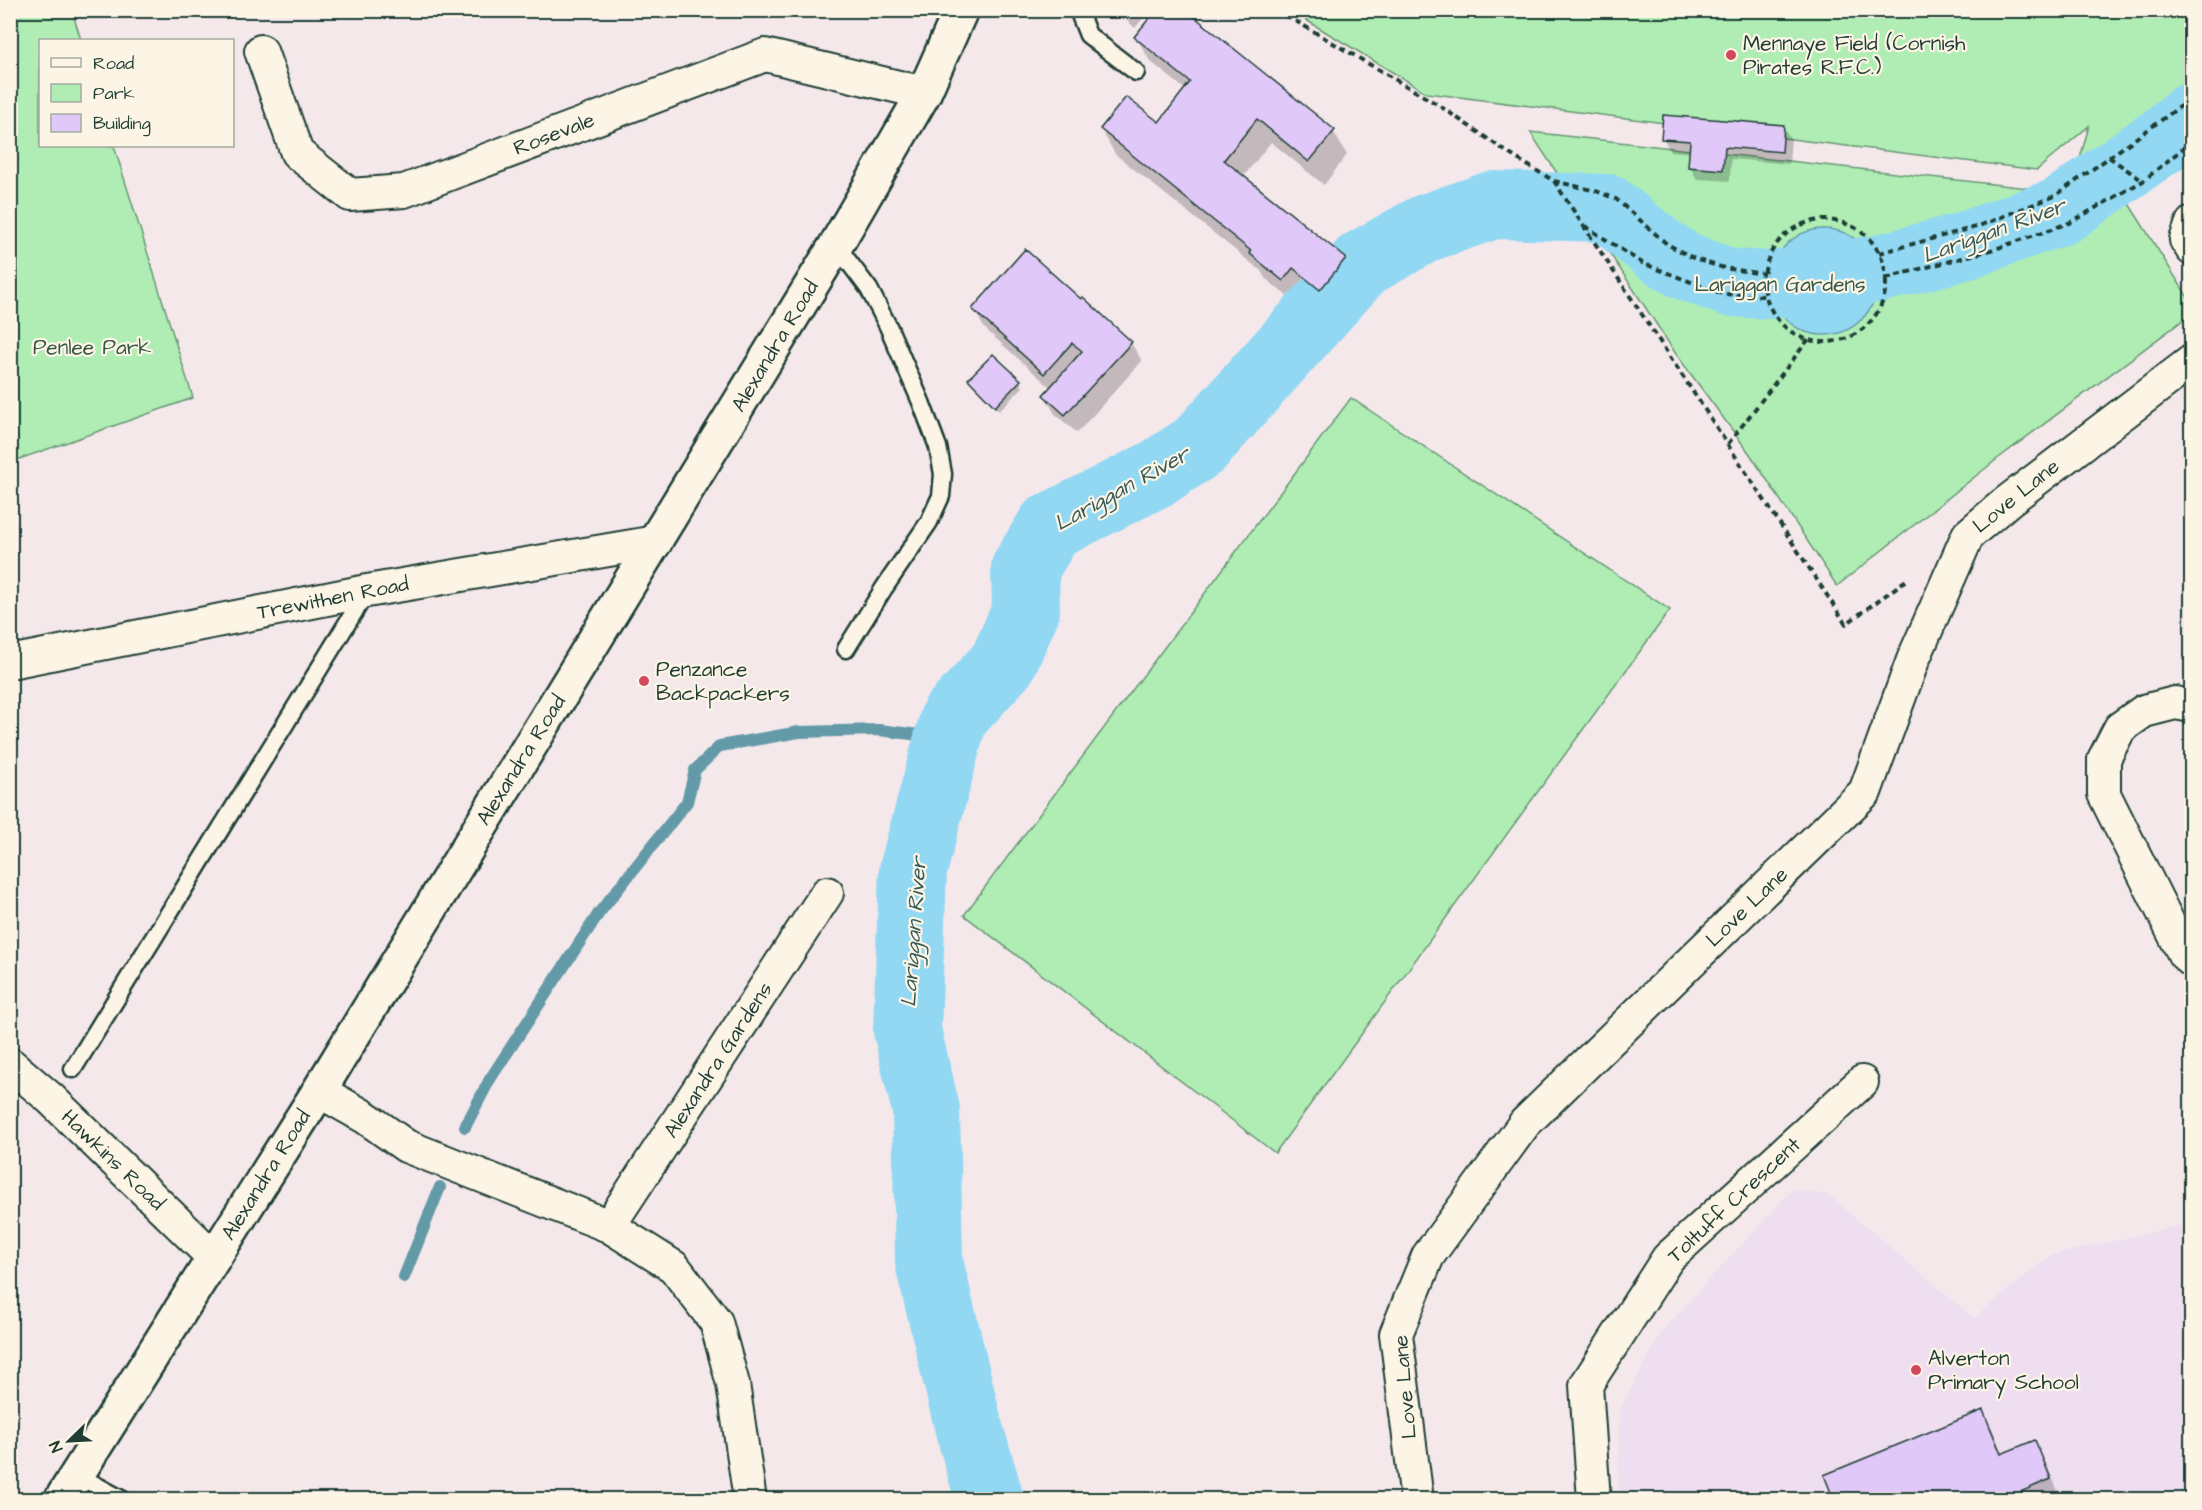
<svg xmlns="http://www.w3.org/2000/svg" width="2202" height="1510" viewBox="0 0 2202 1510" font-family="'Architects Daughter',sans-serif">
	<rect width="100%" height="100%" fill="#f4e8eb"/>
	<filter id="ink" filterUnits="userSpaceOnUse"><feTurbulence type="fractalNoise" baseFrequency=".0167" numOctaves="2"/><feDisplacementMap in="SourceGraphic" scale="12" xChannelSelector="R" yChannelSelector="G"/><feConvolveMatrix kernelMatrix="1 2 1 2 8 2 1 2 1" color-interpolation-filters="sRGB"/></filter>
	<g filter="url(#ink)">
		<polygon fill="#eedeef" points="1792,1190 1828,1195 1974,1318 2050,1256 2191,1223 2191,1499 1620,1499 1618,1489 1620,1410 1663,1330"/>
		<g fill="#afedb4" stroke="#679574" stroke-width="1.5">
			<polygon points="1301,10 2191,11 2191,119 2073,184 2089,126 2037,170 1427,93 1301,17"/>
			<polygon points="10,11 72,11 81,40 40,40 40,146 114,146 193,398 11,462"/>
			<polygon points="1530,132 2126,199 2191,302 2191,314 1996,460 1837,586 1750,454 1676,354"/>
			<polygon points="1351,398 1670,610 1275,1153 964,915"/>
		</g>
		<circle fill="#92d8f3" stroke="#649aa7" stroke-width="1.5" cx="1824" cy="282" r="53"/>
		<g fill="#0003">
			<polygon points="1116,10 1150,10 1135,28"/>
			<polygon points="1136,37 1333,131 1347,155 1324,185 1271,142 1243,177 1345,259 1359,283 1335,313 1308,291 1297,304 1265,278 1261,271 1115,154 1101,129 1159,124 1186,90 1150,61"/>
			<polygon points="1783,127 1791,139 1789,164 1731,159 1730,181 1697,179 1690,167 1691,153 1670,151 1663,138"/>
			<polygon points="974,309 1131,343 1142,361 1077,433 1055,414 1044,395 1051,388 984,328"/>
			<polygon points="970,380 1020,381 1023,387 999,411"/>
			<polygon points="1982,1412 1993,1430 2003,1455 2035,1442 2045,1461 2061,1498 1835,1500"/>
		</g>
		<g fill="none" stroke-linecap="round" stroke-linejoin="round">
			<g stroke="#649aa7" stroke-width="12">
				<polyline points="465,1127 490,1079 599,913 687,802 695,770 720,746 799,732 879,730 927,736 954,717"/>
				<polyline points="404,1277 440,1187"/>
			</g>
			<polyline stroke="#92d8f3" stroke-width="68" points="990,1500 969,1429 929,1262 926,1110 907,1030 913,870 954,717 1003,663 1026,610 1025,568 1050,527 1158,473 1199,446 1362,264 1426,228 1493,205 1607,208 1662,252 1685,266 1730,283 1771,285 1877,269 1964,246 2061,211 2166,138 2192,116"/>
		</g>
		<g fill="#e0c8f8" stroke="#1f3d34" stroke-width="1.5">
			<polygon points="1156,10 1186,10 1335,130 1309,162 1257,119 1224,160 1346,258 1320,290 1293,268 1283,281 1249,253 1251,251 1100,129 1126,97 1159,122 1190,82 1134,37"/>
			<polygon points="1663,115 1784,125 1782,152 1725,147 1723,170 1688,167 1690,141 1661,139"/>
			<polygon points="1025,249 1081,299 1083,297 1132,342 1065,415 1043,395 1082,351 1072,343 1044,374 972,309"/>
			<polygon points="993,354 1021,380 995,407 968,379"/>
			<polygon points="1983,1410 2001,1454 2035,1440 2051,1479 2001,1500 1834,1500 1824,1475"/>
		</g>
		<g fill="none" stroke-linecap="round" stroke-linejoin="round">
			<defs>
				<g id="lane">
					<polyline points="1078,10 1088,35 1136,72"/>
					<polyline points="836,245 869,289 888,326 921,402 938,447 943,474 941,496 929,522 884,588 846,649"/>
					<polyline points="73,1069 367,591"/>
					<polyline points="77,1475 123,1500"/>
				</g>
				<g id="street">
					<polyline points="261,51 297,153 350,195 404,191 765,55 924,93"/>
					<polyline points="2192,223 2186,240 2192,249"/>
					<polyline points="10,662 367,591 656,542"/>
					<polyline points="2192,706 2175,703 2144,711 2120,728 2104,759 2104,794 2184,954 2192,961"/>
					<polyline points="10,1064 51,1099 214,1258"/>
					<polyline points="319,1091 365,1117 406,1146 609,1226 674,1267 716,1322 733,1384 750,1500"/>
					<polyline points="609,1226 827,893"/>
					<polyline points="1417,1500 1396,1334 1428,1256 1525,1123 1865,792 1913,660 1968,535 2008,501 2192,361"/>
					<polyline points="1594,1500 1586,1385 1668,1258 1862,1082"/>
				</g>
				<polyline id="secondary" points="61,1500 319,1091 836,245 924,93 961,10"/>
			</defs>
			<use href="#lane" stroke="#1f3d34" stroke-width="21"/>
			<use href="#street" stroke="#1f3d34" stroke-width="36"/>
			<use href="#secondary" stroke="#1f3d34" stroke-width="38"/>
			<g stroke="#1f3d34" stroke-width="4" stroke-dasharray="6 4.5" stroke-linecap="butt">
				<polyline points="1277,10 1437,104 1514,157 1554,181 1596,191 1616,199 1667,244 1695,259 1724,268 1764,274"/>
				<polyline points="2109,157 2143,181"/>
				<polyline points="1554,181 1846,624 1909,578"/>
				<circle cx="1825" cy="281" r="61"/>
				<polyline points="1585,226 1642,263 1722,294 1765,296"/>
				<polyline points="1879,253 1976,227 2055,196 2192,98"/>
				<polyline points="1886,278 1995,249 2069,223 2143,181 2192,141"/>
				<polyline points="1728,444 1808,340"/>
			</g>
			<use href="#lane" stroke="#fcf5e5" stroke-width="16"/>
			<use href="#street" stroke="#fcf5e5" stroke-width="32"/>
			<use href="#secondary" stroke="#fcf5e5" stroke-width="33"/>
		</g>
	</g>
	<g fill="#d1495b" stroke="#fcf5e5" stroke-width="2">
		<circle cx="1731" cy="55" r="6"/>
		<circle cx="644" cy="681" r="6"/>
		<circle cx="1916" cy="1370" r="6"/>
	</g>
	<g text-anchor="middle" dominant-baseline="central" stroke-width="4.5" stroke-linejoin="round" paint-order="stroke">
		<g font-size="21" fill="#1f3d34" stroke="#fcf5e5" text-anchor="start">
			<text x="1743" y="43">Mennaye Field (Cornish<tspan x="1743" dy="24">Pirates R.F.C.)</tspan></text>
			<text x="656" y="669">Penzance<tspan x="656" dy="24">Backpackers</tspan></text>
			<text x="1928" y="1358">Alverton<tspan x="1928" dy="24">Primary School</tspan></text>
		</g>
		<g font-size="21" fill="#1f3d34" stroke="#fcf5e5">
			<text transform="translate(554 134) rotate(-21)">Rosevale</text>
			<text transform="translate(775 346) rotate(-59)">Alexandra Road</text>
			<text transform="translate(2016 496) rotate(-39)">Love Lane</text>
			<text transform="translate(333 598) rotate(-11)">Trewithen Road</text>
			<text transform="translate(521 760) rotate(-58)">Alexandra Road</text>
			<text transform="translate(1747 907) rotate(-44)">Love Lane</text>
			<text transform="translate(718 1060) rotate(-57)">Alexandra Gardens</text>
			<text transform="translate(113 1160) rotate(44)">Hawkins Road</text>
			<text transform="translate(266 1175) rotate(-58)">Alexandra Road</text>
			<text transform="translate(1734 1200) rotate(-43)">Toltuff Crescent</text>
			<text transform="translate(1405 1387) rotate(-95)">Love Lane</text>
		</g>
		<g font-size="21" fill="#355747" stroke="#fcf5e5">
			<text x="1780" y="284">Lariggan Gardens</text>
			<text x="92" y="347">Penlee Park</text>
		</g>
		<g font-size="22" font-style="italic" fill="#365c5a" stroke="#fcf5e5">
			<text transform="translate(1994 231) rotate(-20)">Lariggan River</text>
			<text transform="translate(1122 489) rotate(-29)">Lariggan River</text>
			<text transform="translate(914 932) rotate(-86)">Lariggan River</text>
		</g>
	</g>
	<rect width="2202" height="1510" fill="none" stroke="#fcf5e5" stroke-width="36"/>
	<rect x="18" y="18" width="2166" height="1474" fill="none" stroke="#1f3d34" stroke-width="2" filter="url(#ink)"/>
	<rect x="39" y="39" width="195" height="108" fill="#fcf5e5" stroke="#a4ab9e" stroke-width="1.5"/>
	<rect x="51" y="58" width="30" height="9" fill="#fcf5e5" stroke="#a4ab9e" stroke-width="1.5"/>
	<text x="93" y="69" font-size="18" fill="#1f3d34">Road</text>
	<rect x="51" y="84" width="30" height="18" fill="#afedb4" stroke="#a4ab9e" stroke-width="1.5"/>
	<text x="93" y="99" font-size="18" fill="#1f3d34">Park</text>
	<rect x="51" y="114" width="30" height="18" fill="#e0c8f8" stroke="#a4ab9e" stroke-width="1.5"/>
	<text x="93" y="129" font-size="18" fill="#1f3d34">Building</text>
	<g transform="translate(69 1441) rotate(246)" stroke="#fcf5e5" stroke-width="4.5" paint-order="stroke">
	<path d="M0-4.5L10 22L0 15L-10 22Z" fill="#1f3d34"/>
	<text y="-9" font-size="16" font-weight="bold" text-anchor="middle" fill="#1f3d34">N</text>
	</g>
</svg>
